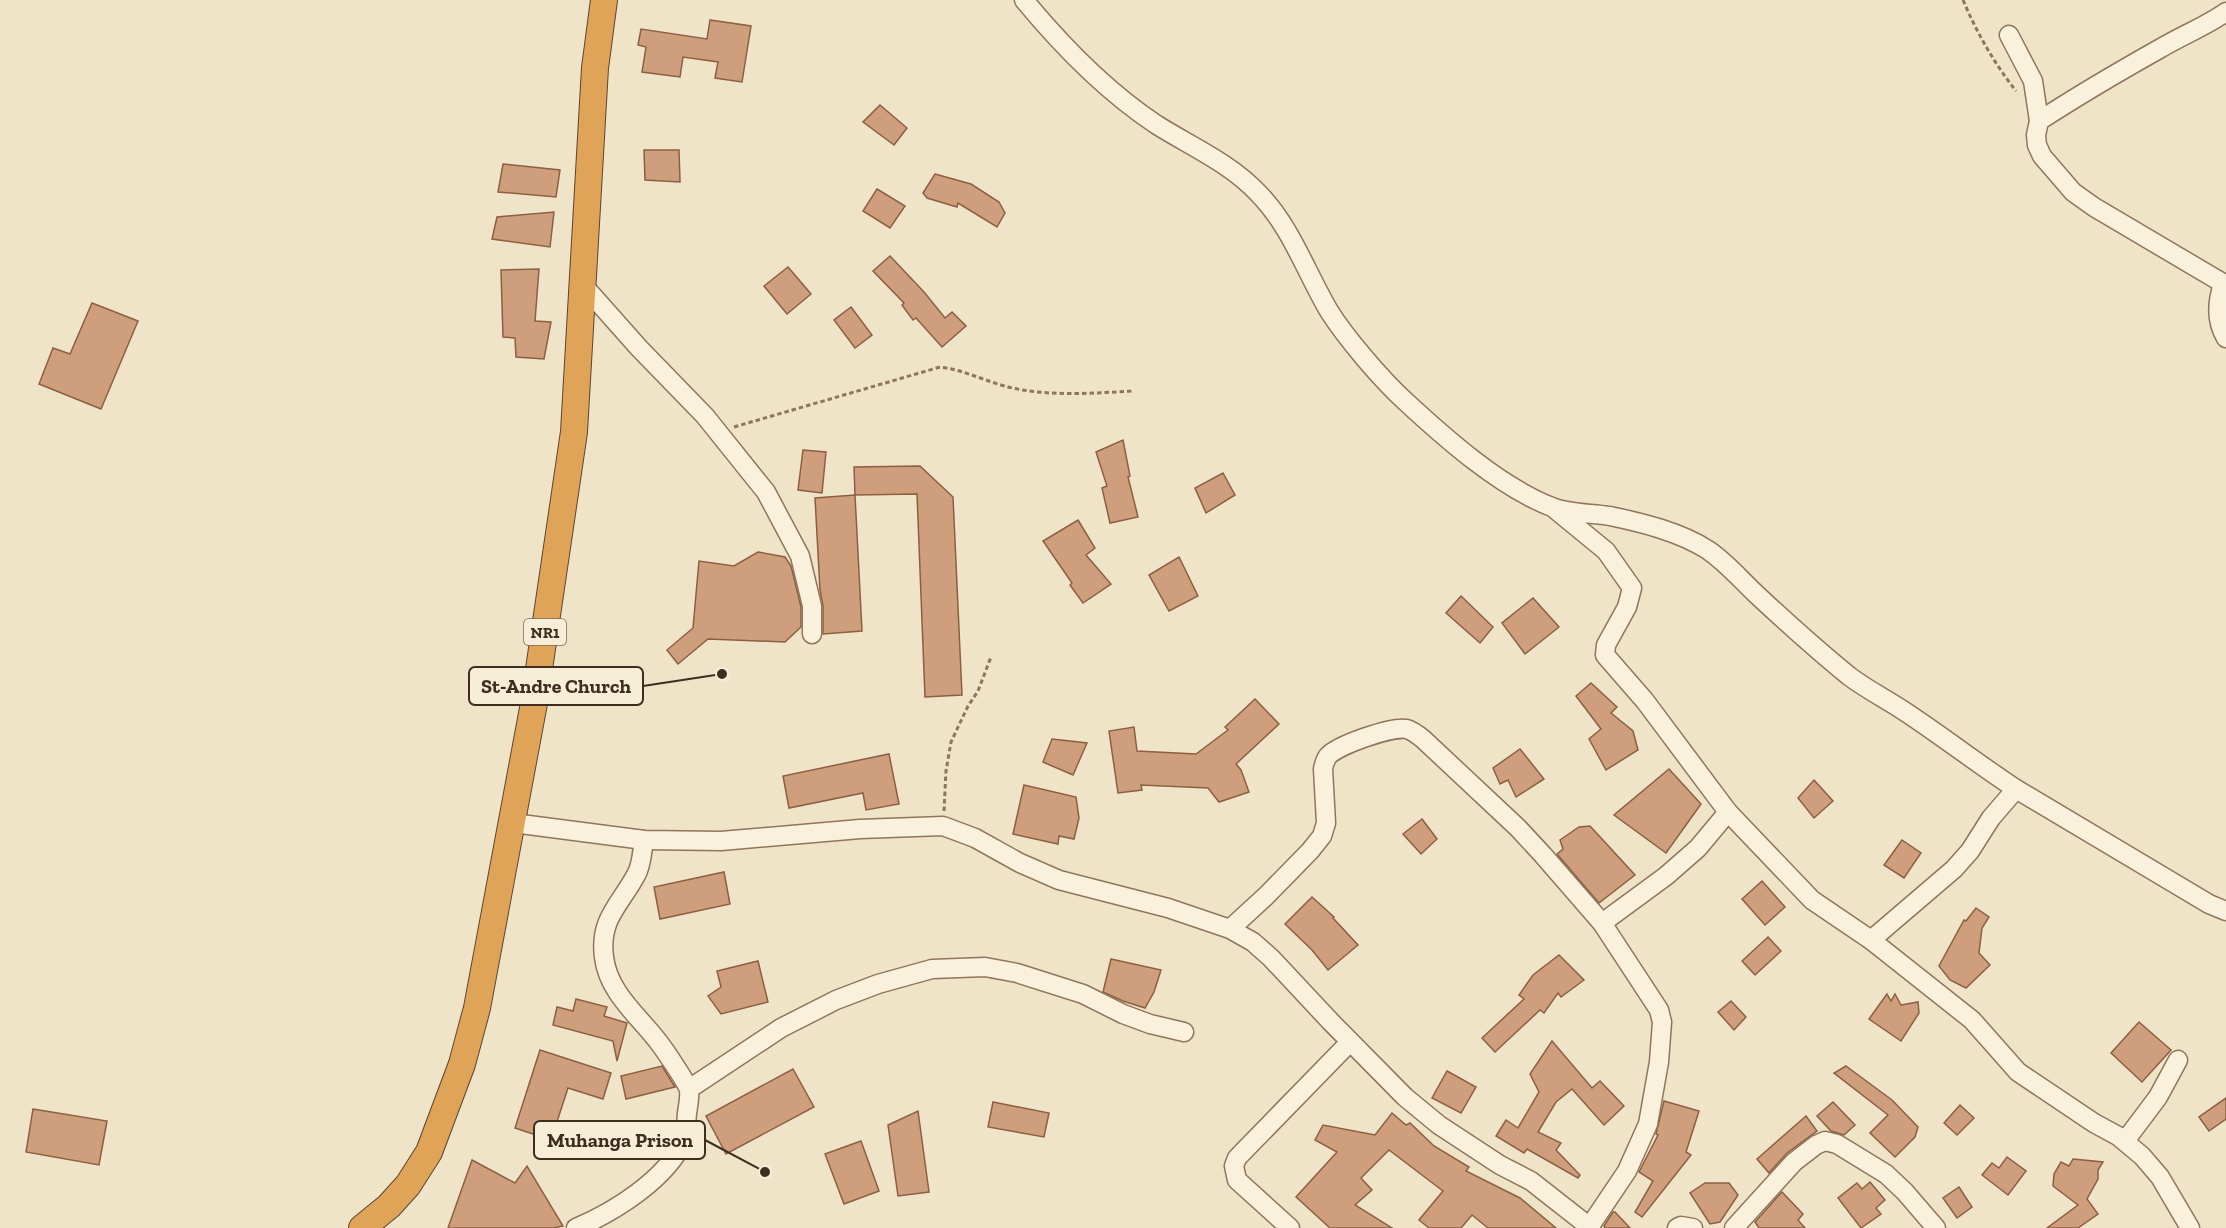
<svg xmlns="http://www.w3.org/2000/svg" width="2226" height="1228" viewBox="0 0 2226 1228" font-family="'Zilla Slab',serif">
	<rect width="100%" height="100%" fill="#f0e4c8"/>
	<g fill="#cf9f7d" stroke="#8d5f41" stroke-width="1.5">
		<polygon points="710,20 751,26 742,82 715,78 718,62 683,57 680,77 642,72 646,47 638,45 641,29 707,39"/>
		<polygon points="880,105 907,128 894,145 863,122"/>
		<polygon points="644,150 679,150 680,182 645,180"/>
		<polygon points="503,164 560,170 556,197 498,192"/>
		<polygon points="935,174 971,184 999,202 1005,213 997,227 958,203 957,207 927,198 923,193"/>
		<polygon points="877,189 905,206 890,228 863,211"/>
		<polygon points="554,212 550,247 492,239 497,217"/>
		<polygon points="890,256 924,292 945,318 952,312 966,326 942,347 916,318 913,320 902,305 904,303 873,271"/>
		<polygon points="788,267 811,294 787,314 764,286"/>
		<polygon points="539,269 535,321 551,322 544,359 516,357 515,338 503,337 501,270"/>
		<polygon points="92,303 138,321 101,409 39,384 53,348 70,354"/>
		<polygon points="851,307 872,335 855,348 834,320"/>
		<polygon points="1123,440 1130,476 1128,477 1138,517 1110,523 1102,488 1107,486 1096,452"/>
		<polygon points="803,450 826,452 822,493 798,490"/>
		<polygon points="920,466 953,497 962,695 925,697 917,494 855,495 854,467"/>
		<polygon points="1223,473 1235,495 1206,513 1195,488"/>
		<polygon points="855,495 862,631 823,634 823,606 820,590 815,498"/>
		<polygon points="1078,520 1095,548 1086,555 1111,584 1083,603 1070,585 1072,583 1043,541"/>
		<polygon points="758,552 785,557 791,566 801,607 801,627 785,642 708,639 678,664 667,650 693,628 699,561 734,566"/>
		<polygon points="1179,557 1198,596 1169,611 1149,575"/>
		<polygon points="1461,596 1493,627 1480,643 1446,613"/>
		<polygon points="1533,598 1559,627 1525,654 1502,623"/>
		<polygon points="1591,683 1617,707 1611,713 1633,731 1638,750 1606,770 1589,739 1601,729 1576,696"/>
		<polygon points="1255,699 1279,724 1236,764 1241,770 1249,792 1219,802 1208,788 1141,785 1142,790 1118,793 1109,731 1134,727 1137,751 1196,754 1228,730 1225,727"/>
		<polygon points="1052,739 1087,743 1073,775 1043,762"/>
		<polygon points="1520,749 1544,779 1516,797 1508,780 1500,784 1493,768"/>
		<polygon points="889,754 899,804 866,810 863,793 789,808 783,776"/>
		<polygon points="1669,769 1701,804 1666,853 1614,815"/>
		<polygon points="1814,780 1833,801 1814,818 1798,798"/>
		<polygon points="1024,785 1076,797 1079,818 1074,839 1059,836 1058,844 1013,834"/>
		<polygon points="1422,819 1437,839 1421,854 1403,834"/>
		<polygon points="1590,826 1635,875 1599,903 1557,854 1563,849 1560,840 1579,827"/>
		<polygon points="1902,840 1921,853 1904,878 1884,865"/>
		<polygon points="724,872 730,904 660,919 654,887"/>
		<polygon points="1762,881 1785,907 1765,925 1742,899"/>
		<polygon points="1312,897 1334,917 1333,918 1358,945 1328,970 1312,950 1285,924"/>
		<polygon points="1976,908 1989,917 1982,928 1979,953 1990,965 1966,988 1950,980 1939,966 1964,920 1966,921"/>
		<polygon points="1768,937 1781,951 1755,975 1742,961"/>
		<polygon points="1559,955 1584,980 1561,997 1558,993 1544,1013 1540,1010 1495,1052 1482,1038 1524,999 1519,995 1533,975"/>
		<polygon points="1111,959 1161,970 1154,992 1145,1008 1123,1001 1103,992"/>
		<polygon points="758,961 768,1002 721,1014 708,996 721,987 717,971"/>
		<polygon points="1887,994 1891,1001 1895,994 1901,1005 1918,1002 1919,1013 1901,1041 1869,1019"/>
		<polygon points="576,999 607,1007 604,1016 627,1023 617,1061 613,1041 553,1025 557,1007 573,1011"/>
		<polygon points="1731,1001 1746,1017 1734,1030 1718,1012"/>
		<polygon points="2139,1022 2171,1050 2142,1082 2111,1053"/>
		<polygon points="1552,1041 1592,1088 1600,1081 1624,1106 1604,1125 1572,1089 1556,1102 1538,1132 1561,1143 1556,1150 1580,1175 1578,1178 1527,1149 1524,1153 1496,1136 1506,1120 1518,1128 1539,1092 1530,1074"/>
		<polygon points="540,1050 611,1073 603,1099 568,1088 551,1140 515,1128"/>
		<polygon points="662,1066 675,1087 626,1099 621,1076"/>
		<polygon points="1846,1066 1892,1100 1918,1127 1915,1137 1895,1157 1870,1133 1888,1115 1834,1073"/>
		<polygon points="793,1069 814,1107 726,1154 706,1116"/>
		<polygon points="1447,1071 1476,1087 1461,1113 1432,1098"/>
		<polygon points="2226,1098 2226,1119 2209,1131 2199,1117"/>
		<polygon points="1664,1101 1699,1111 1686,1152 1691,1155 1642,1217 1635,1212 1653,1181 1639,1172 1658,1135 1656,1134"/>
		<polygon points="993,1102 1049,1113 1044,1137 988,1127"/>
		<polygon points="1833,1102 1855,1125 1844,1135 1831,1131 1817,1116"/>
		<polygon points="1960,1105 1974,1118 1957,1135 1944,1123"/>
		<polygon points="33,1109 107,1121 99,1165 26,1152"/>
		<polygon points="918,1111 929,1192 898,1196 888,1125"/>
		<polygon points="1392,1113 1406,1125 1410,1123 1434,1146 1469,1167 1466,1171 1520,1198 1556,1228 1488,1228 1472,1215 1461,1228 1429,1228 1419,1220 1443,1191 1389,1150 1361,1178 1372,1190 1355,1205 1392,1228 1330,1228 1296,1197 1337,1152 1315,1140 1323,1125 1375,1135"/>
		<polygon points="1806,1116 1817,1131 1787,1153 1769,1173 1757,1159"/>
		<polygon points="861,1141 879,1191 844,1204 825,1154"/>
		<polygon points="2007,1157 2026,1171 2008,1195 1982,1175 1992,1163 1999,1168"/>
		<polygon points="2073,1159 2103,1162 2098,1170 2098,1179 2087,1199 2098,1214 2078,1228 2047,1228 2078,1205 2053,1186 2054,1174 2061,1162 2069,1166"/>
		<polygon points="472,1160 515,1183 527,1166 563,1226 553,1228 448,1228"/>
		<polygon points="1870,1182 1885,1200 1876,1208 1881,1214 1861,1228 1838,1198 1857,1183 1862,1189"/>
		<polygon points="1705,1183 1729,1183 1738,1195 1720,1222 1710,1224 1690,1193"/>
		<polygon points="1959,1187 1972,1207 1957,1218 1943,1198"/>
		<polygon points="1782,1192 1803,1214 1798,1220 1805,1228 1759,1228 1755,1222"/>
		<polygon points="1613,1212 1615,1212 1630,1228 1605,1228 1604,1226"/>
	</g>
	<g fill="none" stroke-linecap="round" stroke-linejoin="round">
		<defs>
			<g id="minor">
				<path d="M1024 0C1062 46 1107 92 1157 125 1192 147 1230 163 1259 194 1291 227 1306 272 1329 311 1346 338 1381 379 1405 401 1445 438 1500 487 1552 507 1569 514 1591 513 1610 516 1643 523 1680 532 1708 550 1727 563 1740 579 1756 594 1786 622 1817 650 1849 676 1866 689 1886 699 1904 711 1942 736 1978 764 2016 789L2209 904 2226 911"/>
				<path d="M2226 12C2206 26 2183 35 2161 48 2120 71 2079 95 2039 121L2036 135 2037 145 2042 156 2073 192 2094 207 2226 285"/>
				<polyline points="2009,35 2033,81 2039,121"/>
				<path d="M2223 284C2217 302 2215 320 2226 338"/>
				<polyline points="583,285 639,348 705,416 766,492 800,556 812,606 812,634"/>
				<polyline points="1556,510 1606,551 1632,588 1627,607 1606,645 1605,655 1645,701 1728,812 1812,900 1871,940 1972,1020 2018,1072 2094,1123 2118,1136 2142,1156 2160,1177 2190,1228"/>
				<polyline points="513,823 644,840 721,841 860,829 943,826 975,838 1020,863 1059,880 1168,908 1230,929 1253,942 1271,958 1330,1021 1405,1097 1439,1125 1500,1165 1531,1181 1591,1228"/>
				<polyline points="1602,923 1666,876 1698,848 1728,812"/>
				<path d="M1230 929 1266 896 1310 851 1322 836 1326 823 1323 769C1324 764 1325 760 1328 756 1338 745 1392 726 1407 729 1413 731 1418 735 1423 739L1518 828 1543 855 1602 923 1659 1010 1662 1022 1659 1062 1648 1124 1627 1171 1590 1226"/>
				<polyline points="1871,940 1954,869 1970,851 1991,818 2016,789"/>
				<polyline points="689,1089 781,1028 836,1000 878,984 932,969 985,967 1017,973 1083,994 1123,1014 1150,1024 1184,1032"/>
				<polyline points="2125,1141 2158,1097 2178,1060"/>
				<path d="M576 1228C614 1212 667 1179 684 1140 687 1133 686 1121 687 1113 688 1106 690 1097 689 1090 687 1083 666 1052 660 1044 640 1017 608 993 604 957 599 919 620 905 636 875 642 865 642 851 644 840"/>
				<polyline points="1290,1228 1237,1180 1234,1166 1237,1158 1350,1042"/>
				<polyline points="1677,1228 1681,1226 1693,1228"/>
				<polyline points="1734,1228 1794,1162 1816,1145 1825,1141 1837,1144 1886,1174 1905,1192 1936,1228"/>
			</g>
			<polyline id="highway" points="362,1228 389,1206 408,1185 429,1152 462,1064 477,1008 534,703 574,432 595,68 604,0"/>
		</defs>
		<use href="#minor" stroke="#8d765c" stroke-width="21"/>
		<use href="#highway" stroke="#5b4430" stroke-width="28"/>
		<g stroke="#8d765c" stroke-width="3" stroke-dasharray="4.5 3" stroke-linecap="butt">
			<path d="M1963 0C1977 33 1994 63 2016 91"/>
			<path d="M734 427 940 367C964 370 985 381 1008 387 1049 397 1093 393 1134 391"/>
			<polyline points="944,811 946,771 951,742 968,706 978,691 991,657"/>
		</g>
		<use href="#minor" stroke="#faf1dc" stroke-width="18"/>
		<use href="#highway" stroke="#e0a458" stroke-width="26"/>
	</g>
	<g text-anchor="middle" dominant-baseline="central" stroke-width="4.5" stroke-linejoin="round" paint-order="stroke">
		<rect fill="#f7eed8" stroke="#756857" stroke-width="1.5" x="524" y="619" width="42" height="26" rx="4.5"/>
		<g font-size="16" font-weight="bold" fill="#3d2e20">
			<text x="545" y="632">NR1</text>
		</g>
	</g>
	<path fill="none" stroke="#3d2e20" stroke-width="2" d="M722 674L643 686M765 1172L705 1140"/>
	<g fill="#3d2e20" stroke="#f7eed8" stroke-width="2">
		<circle cx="722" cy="674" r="6"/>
		<circle cx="765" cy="1172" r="6"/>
	</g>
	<g fill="#f7eed8" stroke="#3d2e20" stroke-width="2">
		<rect x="469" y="667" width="174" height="38" rx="6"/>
		<rect x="534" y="1121" width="171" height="38" rx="6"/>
	</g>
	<g font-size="20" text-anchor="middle" font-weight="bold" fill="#3d2e20">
		<text x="556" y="693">St-Andre Church</text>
		<text x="620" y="1147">Muhanga Prison</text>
	</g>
</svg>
